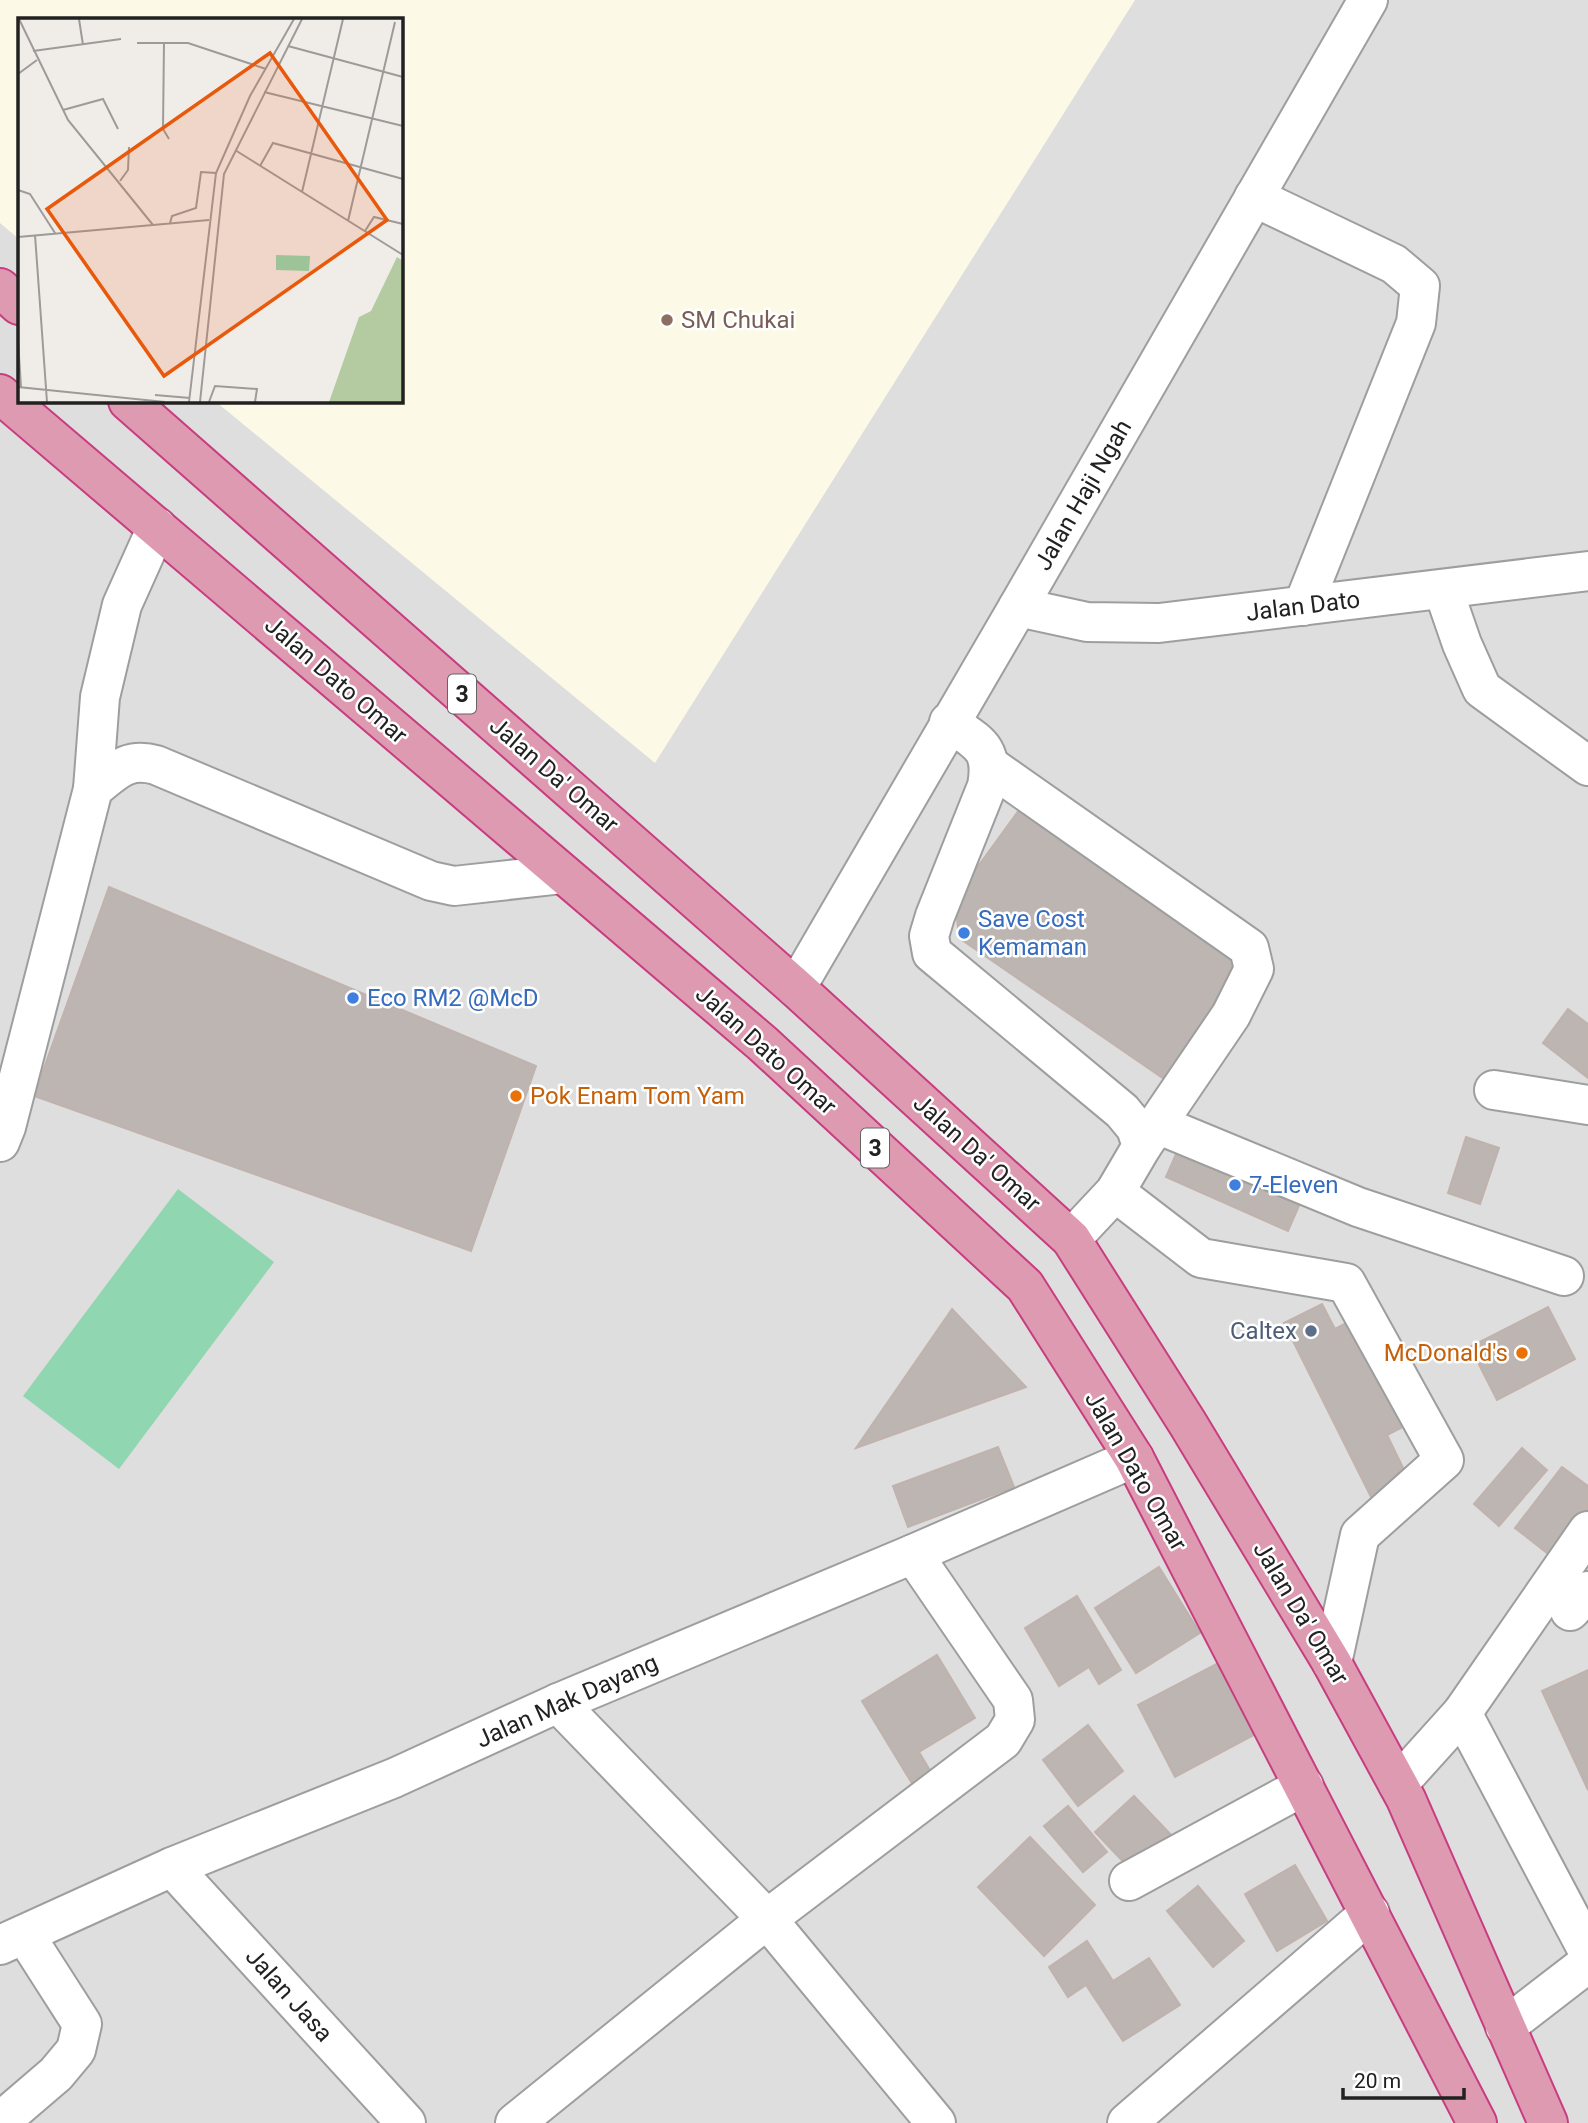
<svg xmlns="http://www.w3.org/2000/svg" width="1588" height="2123" viewBox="0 0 1588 2123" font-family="Roboto,sans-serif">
	<rect width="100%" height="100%" fill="#f0ede9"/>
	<path fill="#dfdede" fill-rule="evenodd" d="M0 0H1588V2123H0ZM19 19H401V401H19Z"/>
	<polygon fill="#fcf9e6" points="0,0 1135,0 655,763 215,401 401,401 401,19 19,19 19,239 0,223"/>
	<polygon fill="#90d6b1" points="178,1189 274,1262 119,1469 23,1396"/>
	<g fill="#bdb5b2" stroke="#c0b2ad" stroke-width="2">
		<polygon points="1022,806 1251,967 1170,1083 959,938 955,898"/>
		<polygon points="109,887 536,1066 471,1251 34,1096"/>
		<polygon points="1568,1009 1588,1024 1588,1078 1543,1043"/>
		<polygon points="1466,1137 1499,1148 1480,1204 1448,1193"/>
		<polygon points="1183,1138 1305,1192 1288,1231 1166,1177"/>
		<polygon points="1322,1304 1335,1329 1371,1310 1424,1416 1387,1435 1412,1486 1375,1505 1284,1323"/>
		<polygon points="1548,1307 1575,1359 1497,1400 1470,1347"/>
		<polygon points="952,1309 1026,1387 856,1448"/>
		<polygon points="998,1447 1014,1487 908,1527 893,1486"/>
		<polygon points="1522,1448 1547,1470 1499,1526 1474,1504"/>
		<polygon points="1562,1467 1588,1486 1588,1518 1556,1560 1515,1528"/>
		<polygon points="1159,1567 1200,1633 1136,1673 1095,1608"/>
		<polygon points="1077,1596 1121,1670 1099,1684 1089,1667 1059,1686 1025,1628"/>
		<polygon points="937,1655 975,1718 919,1752 935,1779 916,1790 862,1701"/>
		<polygon points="1226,1659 1263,1730 1175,1777 1138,1705"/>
		<polygon points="1588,1670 1588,1790 1542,1691"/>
		<polygon points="1088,1725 1123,1771 1078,1806 1043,1760"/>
		<polygon points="1134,1796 1174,1838 1135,1874 1095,1832"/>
		<polygon points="1068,1806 1107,1852 1083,1872 1044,1826"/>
		<polygon points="1030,1837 1095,1905 1044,1956 978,1887"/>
		<polygon points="1295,1865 1327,1921 1277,1951 1245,1894"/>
		<polygon points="1198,1886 1244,1941 1213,1967 1167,1911"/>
		<polygon points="1087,1941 1113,1981 1149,1958 1180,2005 1123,2041 1086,1985 1068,1997 1049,1967"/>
	</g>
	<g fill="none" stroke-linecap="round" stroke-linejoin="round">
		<defs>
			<g id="minor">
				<polyline points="1254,197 1394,264 1420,286 1416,323 1303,606"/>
				<polyline points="1443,589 1462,644 1482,689 1588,766"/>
				<polyline points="1018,607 1087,622 1159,623 1588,571"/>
				<path d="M949 722C978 743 994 747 987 786L935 916 929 936 932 953 1122 1111 1136 1128 1142 1146 1115 1192 1071 1239"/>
				<polyline points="990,766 1249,948 1254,969 1231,1015 1142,1146"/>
				<polyline points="93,789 100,697 122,605 157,527"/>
				<polyline points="796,988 1018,607 1368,0"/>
				<polyline points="1494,1090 1588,1105"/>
				<polyline points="1157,1124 1358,1207 1564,1276"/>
				<path d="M0 1142 6 1127 93 789C115 772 126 757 156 765L431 881 454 886 562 874"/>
				<polyline points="1115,1192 1201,1258 1346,1283 1444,1460 1360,1535 1332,1663"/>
				<polyline points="1570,1611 1588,1591"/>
				<polyline points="558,1703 767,1919 936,2123"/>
				<polyline points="1462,1713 1588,1951"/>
				<polyline points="1398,1784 1462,1713 1588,1531"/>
				<polyline points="172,1867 406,2123"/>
				<polyline points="1129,1881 1304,1786"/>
				<polyline points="0,1945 172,1867 394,1778 558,1703 913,1554 1134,1458"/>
				<polyline points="1505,2027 1588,1963"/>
				<polyline points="0,2122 56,2074 76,2050 82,2024 25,1935"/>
				<polyline points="515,2123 767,1919 1003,1740 1015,1720 1013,1700 913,1554"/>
				<polyline points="1127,2123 1370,1913"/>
			</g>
			<g id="highway">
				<polyline points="0,288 19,305"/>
				<polyline points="0,394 762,1043 1025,1286 1134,1458 1477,2123"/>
				<polyline points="128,401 796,988 1071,1239 1188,1424 1332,1663 1406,1799 1548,2123"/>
			</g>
		</defs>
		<use href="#minor" stroke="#9e9e9e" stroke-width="42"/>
		<use href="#highway" stroke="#c83c80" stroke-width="42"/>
		<use href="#minor" stroke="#fff" stroke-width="38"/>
		<use href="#highway" stroke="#de9ab1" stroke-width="38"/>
	</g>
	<circle fill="#8d6e63" stroke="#fff" stroke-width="2.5" cx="667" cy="320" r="7"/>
	<g fill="#3f7fe0" stroke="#fff" stroke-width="2.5">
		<circle cx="964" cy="933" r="7"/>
		<circle cx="353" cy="998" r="7"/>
		<circle cx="1235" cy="1185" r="7"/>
	</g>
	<g fill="#e8710a" stroke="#fff" stroke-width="2.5">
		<circle cx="516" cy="1096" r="7"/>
		<circle cx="1522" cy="1353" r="7"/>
	</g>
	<circle fill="#5c6f8a" stroke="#fff" stroke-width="2.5" cx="1311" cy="1331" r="7"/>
	<g text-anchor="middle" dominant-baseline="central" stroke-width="5" stroke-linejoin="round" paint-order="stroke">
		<g fill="#fff" stroke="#646464" stroke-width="2">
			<rect x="448" y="674.5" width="28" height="39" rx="5"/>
			<rect x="861" y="1128.5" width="28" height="39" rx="5"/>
		</g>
		<g font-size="23" font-weight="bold" fill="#212121">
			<text x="462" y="694">3</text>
			<text x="875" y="1148">3</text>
		</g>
		<g font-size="24" fill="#785e54" stroke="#fff" text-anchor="start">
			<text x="681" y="320">SM Chukai</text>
		</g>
		<g font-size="24" fill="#212121" stroke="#fff">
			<text transform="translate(1083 495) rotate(-60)">Jalan Haji Ngah</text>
			<text transform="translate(1303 606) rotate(-7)">Jalan Dato</text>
			<text transform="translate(336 680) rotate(41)">Jalan Dato Omar</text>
			<text transform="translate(554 775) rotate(41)">Jalan Da' Omar</text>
			<text transform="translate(766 1050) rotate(42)">Jalan Dato Omar</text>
			<text transform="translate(977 1153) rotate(42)">Jalan Da' Omar</text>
			<text transform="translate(1136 1471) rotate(60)">Jalan Dato Omar</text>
			<text transform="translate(1301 1613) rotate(59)">Jalan Da' Omar</text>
			<text transform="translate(567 1701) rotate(-24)">Jalan Mak Dayang</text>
			<text transform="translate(289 1995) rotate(48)">Jalan Jasa</text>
		</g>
		<g font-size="24" fill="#366cbe" stroke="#fff" text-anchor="start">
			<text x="978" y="919">Save Cost<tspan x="978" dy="28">Kemaman</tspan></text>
			<text x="367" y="998">Eco RM2 @McD</text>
			<text x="1249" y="1185">7-Eleven</text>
		</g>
		<g font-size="24" fill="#c56008" stroke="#fff" text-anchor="start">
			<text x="530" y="1096">Pok Enam Tom Yam</text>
			<text x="1508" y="1353" text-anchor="end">McDonald's</text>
		</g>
		<g font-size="24" fill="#4e5e75" stroke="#fff" text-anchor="end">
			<text x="1297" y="1331">Caltex</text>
		</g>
	</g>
	<g transform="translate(18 18)">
		<rect width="385" height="385" fill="#f0ede9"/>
		<path d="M379 239 385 243V384H311L341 299 353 293Z" fill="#b4cba2"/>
		<path d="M258 237 292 238 291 253 258 252Z" fill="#90d6b1"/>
		<path fill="none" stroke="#9d9b99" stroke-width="2" d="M1 1 50 102 135 207M61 1 65 27M146 24 145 111 151 121M119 25H170L248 51M270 28 385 59M15 33 103 21M0 56 19 42M246 74 385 108M45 92 85 81 100 111M217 132 385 237M242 148 255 125 385 161M102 163 110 152 111 129M0 172 12 176 37 215M284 174 325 1M330 203 377 4M152 205 154 198 178 190 183 154 198 155M347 213 356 199 385 206M17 217 29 384M0 219 191 202M0 322 3 369M0 369 147 384M137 377 172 380M171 384 198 155 232 78 276 1M182 384 206 156 284 1M191 384 197 368 239 371 237 384"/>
		<path fill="#e8590c" fill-opacity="0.15" stroke="#e8590c" stroke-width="3.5" d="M252 35 369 202 146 358 29 191Z"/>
		<rect width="385" height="385" fill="none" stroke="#212121" stroke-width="3.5"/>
	</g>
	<path d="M1343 2088v10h121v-10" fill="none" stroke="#212121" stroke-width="3.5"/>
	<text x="1354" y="2088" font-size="21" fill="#212121" stroke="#ffffff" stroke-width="5" paint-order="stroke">20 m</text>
</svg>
